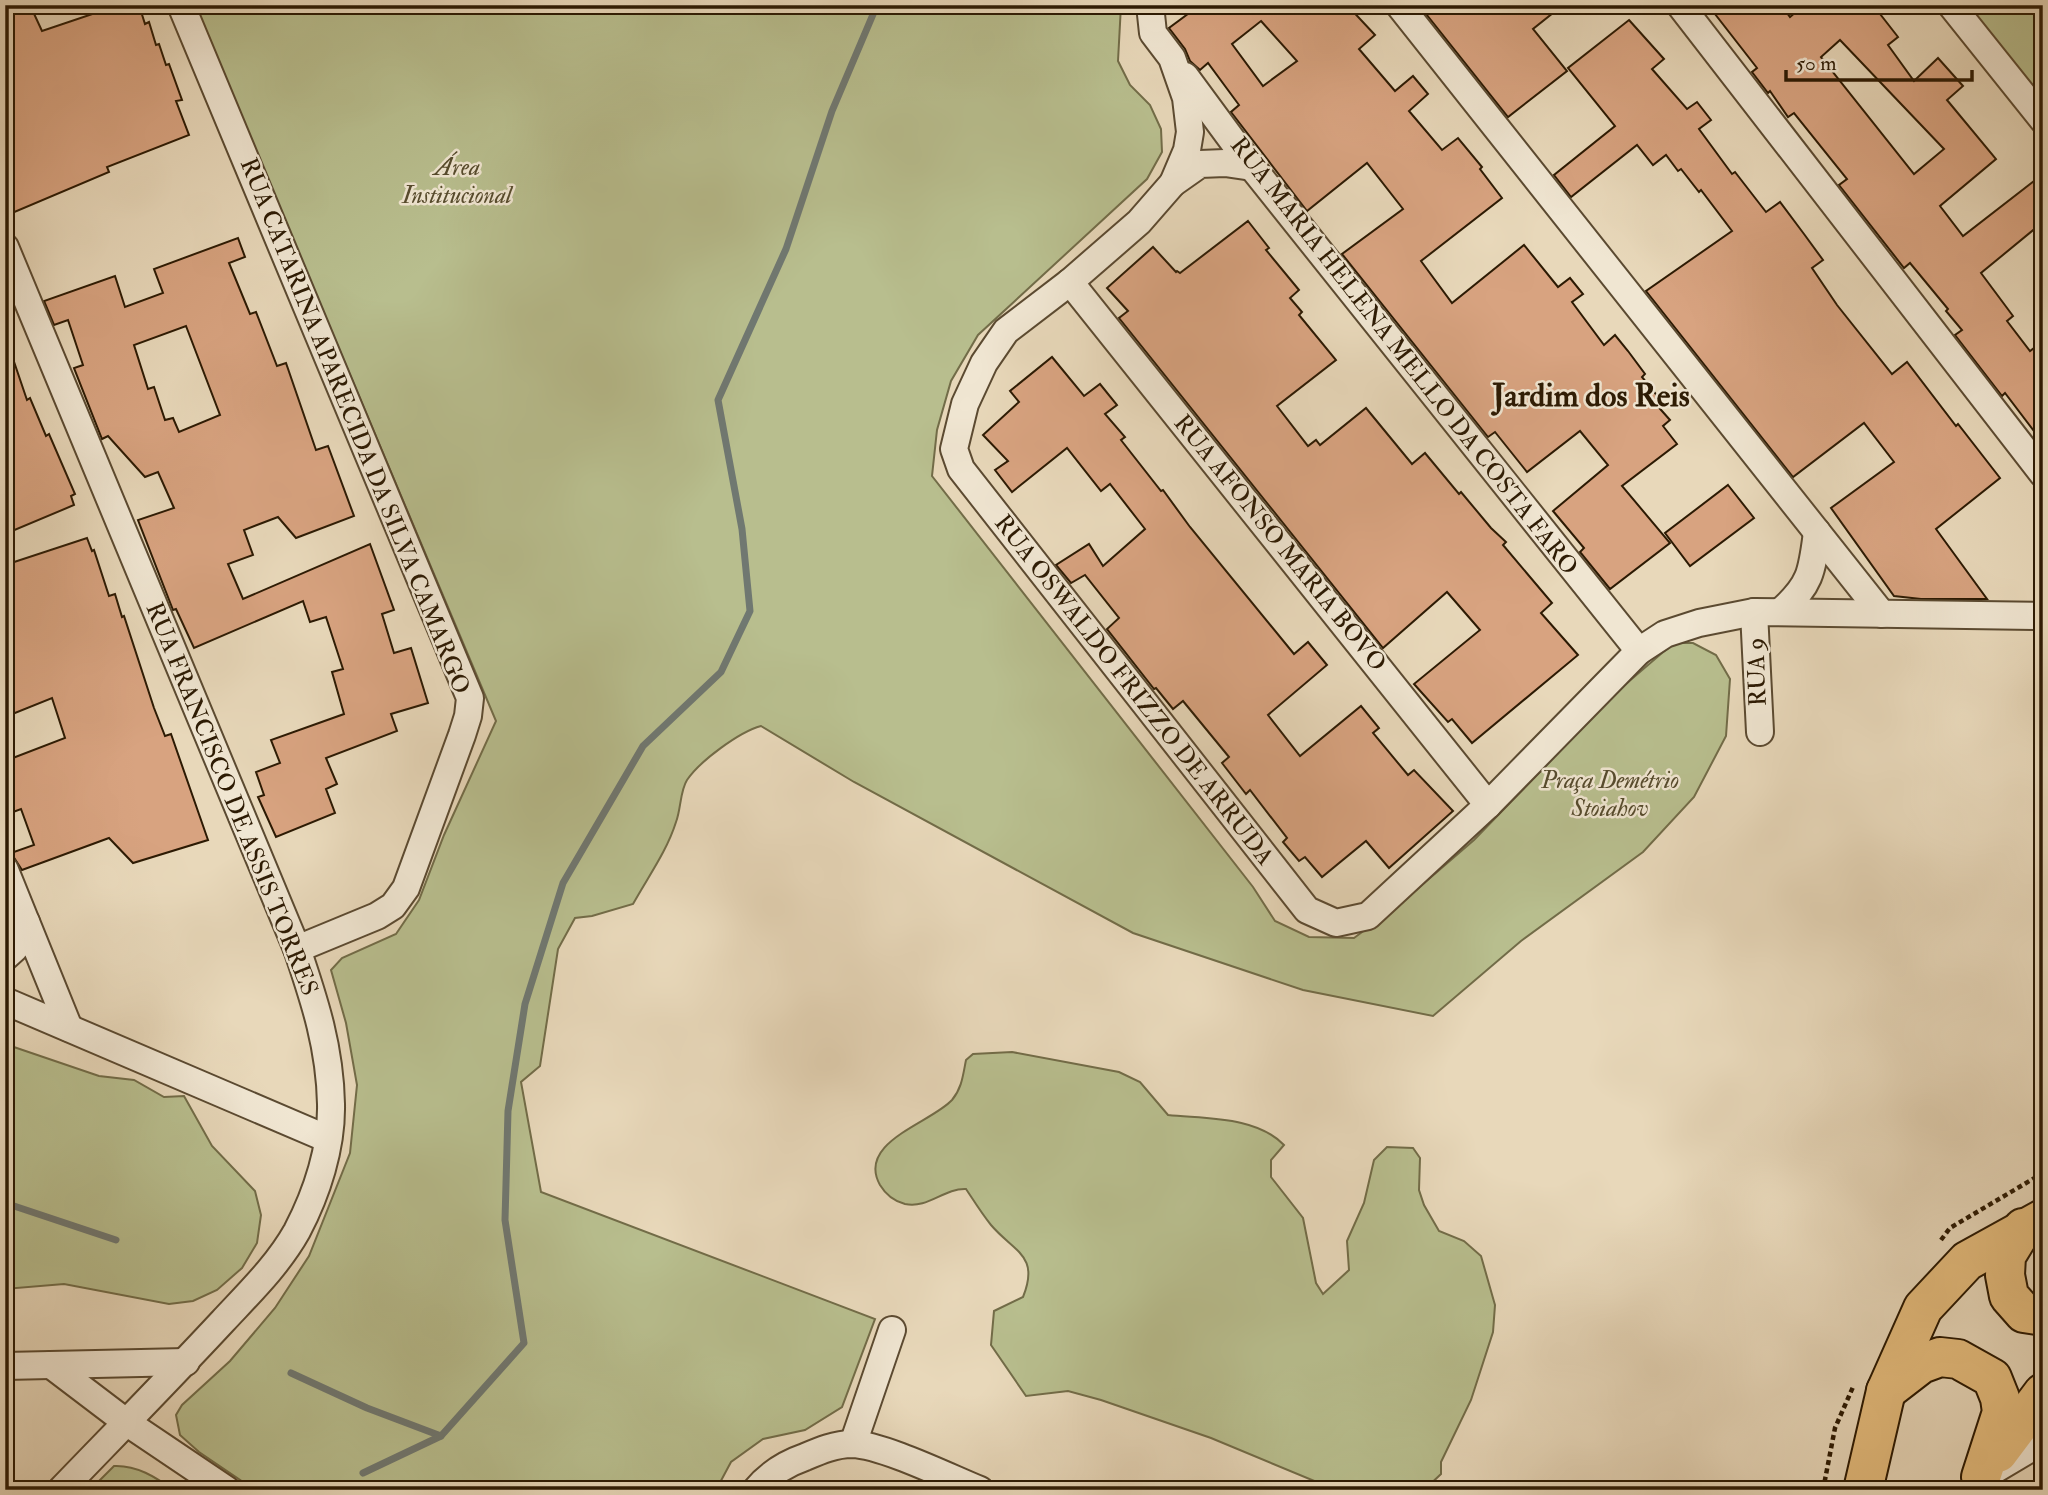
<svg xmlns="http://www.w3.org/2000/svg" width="2048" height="1495" viewBox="0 0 2048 1495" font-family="'IM FELL Double Pica',serif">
	<rect width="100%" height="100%" fill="#e8d8ba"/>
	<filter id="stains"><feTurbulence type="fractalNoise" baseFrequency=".00286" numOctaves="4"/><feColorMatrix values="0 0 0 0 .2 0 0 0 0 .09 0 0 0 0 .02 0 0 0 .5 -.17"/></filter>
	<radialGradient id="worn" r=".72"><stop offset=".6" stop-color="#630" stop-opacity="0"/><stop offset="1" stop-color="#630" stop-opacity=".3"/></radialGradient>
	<g fill="#b8be8e" stroke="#726c48" stroke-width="2">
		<path d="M194 5H1121L1118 61 1130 85 1150 105 1161 129 1162 152 1147 179 978 335 951 381 937 430 932 476 1253 887 1275 921 1309 937 1354 938 1401 903 1474 840 1620 689 1662 653 1676 643H1693L1716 655 1730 679 1726 736 1694 797 1643 852 1521 941 1433 1016 1303 990 1133 933 854 782 761 726C739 732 700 761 687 780 680 791 681 809 676 822 667 851 648 877 633 904L592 916 575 918 558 949 540 1066 521 1082 541 1192 875 1319 842 1407 805 1430 763 1439 731 1462 716 1490H255L199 1452 180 1435 176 1415 182 1405 230 1361 275 1308 309 1256 350 1153 357 1085 346 1023 331 970 342 958 396 934 419 900 444 835 496 721Z"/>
		<polygon points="1967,5 2043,5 2043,101"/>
		<polygon points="5,1044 99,1076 134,1080 164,1097 184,1096 212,1146 255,1191 261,1215 257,1243 242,1268 217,1290 193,1301 169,1304 64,1284 5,1289"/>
		<path d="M1012 1052 1119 1072 1140 1082 1168 1115C1206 1119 1256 1116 1284 1145L1271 1160V1177L1303 1218 1316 1283 1323 1294 1349 1270 1347 1241 1364 1203 1374 1160 1387 1147 1413 1148 1420 1158 1419 1190 1424 1205 1439 1231 1464 1241 1481 1256 1495 1305 1493 1332 1471 1400 1441 1462V1474L1424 1490H1336L1211 1438 1101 1400 1068 1391 1026 1396 991 1345 994 1311 1023 1297C1040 1255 1014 1252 991 1225 982 1214 974 1201 966 1189 944 1188 928 1209 905 1204 893 1201 886 1195 880 1185 856 1142 931 1123 952 1100 962 1088 963 1075 966 1060L973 1054Z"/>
		<path d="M114 1466C137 1465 155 1477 174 1490H90Z"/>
	</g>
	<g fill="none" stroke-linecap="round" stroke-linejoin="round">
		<g stroke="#707871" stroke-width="7">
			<polyline points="5,1203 116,1240"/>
			<polyline points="291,1373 367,1408 441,1436"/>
			<polyline points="363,1473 441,1436 524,1343 505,1220 508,1111 525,1004 563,883 643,746 721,672 750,611 742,529 718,400 786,249 832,111 877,5"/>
		</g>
	</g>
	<g fill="#d8a380" stroke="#2c1a03" stroke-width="2" fill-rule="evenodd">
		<polygon points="20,5 30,5 42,31 119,5 139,5 145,24 149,22 156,45 159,44 166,65 169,64 182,100 176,101 189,135 107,167 109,172 5,216 5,12"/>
		<path d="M1200 5H1347L1375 35 1359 49 1395 91 1413 76 1428 94 1409 111 1442 150 1458 138 1482 167 1480 169 1502 198 1421 261 1452 303 1524 245 1558 287 1570 278 1583 294 1572 302 1604 345 1615 335 1628 351 1645 374 1642 377 1659 398 1654 402 1670 420 1663 426 1677 444 1622 486 1670 543 1610 589 1580 552 1584 548 1553 511 1608 465 1580 431 1527 472 1495 432 1488 437 1342 254 1403 209 1367 163 1307 211 1231 112 1239 105 1208 63 1200 70 1190 61 1185 49 1169 28ZM1261 21 1297 61 1263 86 1232 44Z"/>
		<polygon points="1419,5 1563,5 1533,29 1567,71 1508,117"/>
		<path d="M1708 5H1781L1790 17 1804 5H1873L1898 37 1888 45 1914 81 1938 58 1963 86 1947 100 1996 159 1940 206 1963 236 2043 174V222L1981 273 2013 316 2007 321 2030 351 2043 341V443L2005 393 2002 396 1955 335 1962 330 1946 311 1948 309 1910 263 1904 268 1839 185 1847 179 1794 113 1788 117 1770 91 1768 93 1752 72 1757 68ZM1840 40 1944 149 1914 174 1821 57Z"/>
		<polygon points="1629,20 1664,59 1652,69 1687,109 1697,102 1711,120 1699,129 1732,174 1735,172 1766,212 1780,202 1804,234 1823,260 1812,268 1837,305 1892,374 1907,362 1956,426 1958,424 2000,478 1936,529 1987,599 1921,599 1894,596 1831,508 1894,462 1864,423 1793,477 1646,291 1732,231 1701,190 1699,192 1681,169 1678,171 1666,155 1653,165 1637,145 1571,197 1554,175 1615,126 1568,68"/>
		<polygon points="1248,221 1269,248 1266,250 1299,290 1290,298 1302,312 1299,315 1336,360 1277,406 1308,446 1316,440 1320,445 1366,408 1412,464 1425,453 1459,494 1461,492 1491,528 1506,542 1503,545 1552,603 1541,613 1578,655 1472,743 1452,719 1448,722 1414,684 1480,630 1447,592 1383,648 1119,318 1128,311 1107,288 1153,247 1176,272 1177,271 1180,273"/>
		<path d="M238 238 245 257 229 263 250 314 256 312 277 366 286 363 316 450 328 446 354 516 296 538 278 517 244 530 253 555 228 564 243 599 370 544 394 610 382 614 394 653 411 648 428 703 391 714 397 731 326 758 337 784 326 789 335 813 276 837 258 797 264 795 256 772 280 763 271 740 344 714 332 672 343 669 326 617 310 622 303 601 194 648 176 609 173 610 138 520 174 508 158 472 145 477 108 436 102 439 74 368 83 365 68 320 54 325 44 301 115 276 125 307 163 293 154 269ZM186 326 220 415 179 432 173 418 165 420 154 387 148 389 134 345Z"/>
		<polygon points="5,347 9,347 27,400 30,398 46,436 49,434 75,494 71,496 74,505 5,534"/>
		<polygon points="1052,357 1084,396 1100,384 1117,405 1105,414 1125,437 1121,440 1161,491 1163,490 1190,527 1294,654 1308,642 1327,665 1268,715 1300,756 1361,706 1379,728 1373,733 1408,775 1414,770 1453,811 1389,868 1366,841 1322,877 1305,857 1299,861 1283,842 1287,838 1250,790 1246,794 1222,763 1229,757 1183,701 1173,709 1156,688 1154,689 1107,629 1119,618 1085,575 1071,583 1056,565 1089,544 1103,566 1145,529 1110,484 1101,491 1067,448 1012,492 995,470 1008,461 983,435 1019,402 1010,391"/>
		<polygon points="1728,485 1754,518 1690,566 1665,533"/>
		<polygon points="87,538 92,551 94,550 109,596 115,594 122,617 124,616 154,708 165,736 171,734 208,840 133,863 109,838 22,870 11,853 34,845 21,809 5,815 5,761 65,738 52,698 5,717 5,565"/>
	</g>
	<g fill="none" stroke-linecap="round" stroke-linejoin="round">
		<defs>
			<g id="street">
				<polyline points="181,5 470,698 468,716 462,735 406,888 393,906 377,916 297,949"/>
				<polyline points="1150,5 1153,33 1172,58 1186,98 1190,132 1187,150 1173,183 1139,222 1070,282 1006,331 984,363 965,404 954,449 961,469 1307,910 1336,923 1368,916 1488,805 1639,651 1665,634 1699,623 1754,612 2043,616"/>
				<polyline points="1399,5 1882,614"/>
				<polyline points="1680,5 2043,474"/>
				<polyline points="1951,5 2043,120"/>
				<polyline points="1185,76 1252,167 1639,651"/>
				<polyline points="1173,183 1200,164 1225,163 1252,167"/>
				<path d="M5 247 297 949C315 1002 330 1048 331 1104 332 1147 317 1193 297 1231 278 1265 249 1293 223 1321 170 1378 115 1434 61 1490"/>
				<polyline points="1070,282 1488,805"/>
				<path d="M1781 611C1811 585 1812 571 1817 532"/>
				<polyline points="1754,612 1760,732"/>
				<polyline points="5,870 26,922"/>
				<polyline points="5,957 15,948 26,922 69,1028"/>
				<polyline points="5,1001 328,1139"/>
				<polyline points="51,1365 126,1422 227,1490"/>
				<polyline points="5,1366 186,1362"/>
				<polyline points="853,1444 892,1330"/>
				<polyline points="1989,1473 2043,1441"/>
				<path d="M756 1490C769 1474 785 1464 805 1457 819 1451 835 1444 852 1444 883 1445 948 1477 980 1490"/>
			</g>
			<g id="primary">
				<polyline points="2023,1228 2006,1256 2005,1275 2009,1296 2024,1313 2043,1316"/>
				<polyline points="1886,1391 1921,1364 1940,1357 1958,1359 1992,1378 2000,1398 2002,1412 1981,1477"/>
				<polyline points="1998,1453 2043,1393"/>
				<polyline points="1863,1490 1886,1391 1923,1308 1967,1261 2043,1219"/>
			</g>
		</defs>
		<use href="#street" stroke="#5b4a31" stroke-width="30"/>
		<use href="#primary" stroke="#2c1a03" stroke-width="42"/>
		<g stroke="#2c1a03" stroke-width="4.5" stroke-dasharray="5 3.5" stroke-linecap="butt">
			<polyline points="1941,1240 1950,1228 2043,1173"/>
			<polyline points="1823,1490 1835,1428 1853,1387"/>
		</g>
		<use href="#street" stroke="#f0e6d2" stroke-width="26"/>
		<use href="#primary" stroke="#e4bc7d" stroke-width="38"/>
	</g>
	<g text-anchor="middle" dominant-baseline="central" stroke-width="5" stroke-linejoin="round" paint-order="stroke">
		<g font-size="24" font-style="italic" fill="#564b2d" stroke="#f0e6d2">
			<text x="457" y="167">Área<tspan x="457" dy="28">Institucional</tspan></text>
			<text x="1610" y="780">Praça Demétrio<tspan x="1610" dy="28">Stoiahov</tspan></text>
		</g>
		<g font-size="24" fill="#2c1a03" stroke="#f0e6d2">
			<text transform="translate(1404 356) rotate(52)">RUA MARIA HELENA MELLO DA COSTA FARO</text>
			<text transform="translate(355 426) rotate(68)">RUA CATARINA APARECIDA DA SILVA CAMARGO</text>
			<text transform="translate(1280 543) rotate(51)">RUA AFONSO MARIA BOVO</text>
			<text transform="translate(1757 672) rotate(-92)">RUA 9</text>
			<text transform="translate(1134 690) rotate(52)">RUA OSWALDO FRIZZO DE ARRUDA</text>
			<text transform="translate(232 799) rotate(68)">RUA FRANCISCO DE ASSIS TORRES</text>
		</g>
		<g font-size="32" font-weight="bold" fill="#2c1a03" stroke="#f0e6d2">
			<text x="1591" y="396">Jardim dos Reis</text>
		</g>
	</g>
	<rect width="2048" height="1495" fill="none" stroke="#e8d8ba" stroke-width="28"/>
	<rect x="7" y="7" width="2034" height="1481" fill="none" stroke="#2c1a03" stroke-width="3.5"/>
	<rect x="14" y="14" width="2020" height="1467" fill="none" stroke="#2c1a03" stroke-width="2"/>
	<path d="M1786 70v10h186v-10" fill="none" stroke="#2c1a03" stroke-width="3.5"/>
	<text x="1796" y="70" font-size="21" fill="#2c1a03" stroke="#f0e6d2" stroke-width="5" paint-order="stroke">50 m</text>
	<rect width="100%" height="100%" filter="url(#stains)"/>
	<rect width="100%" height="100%" fill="url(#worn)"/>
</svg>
